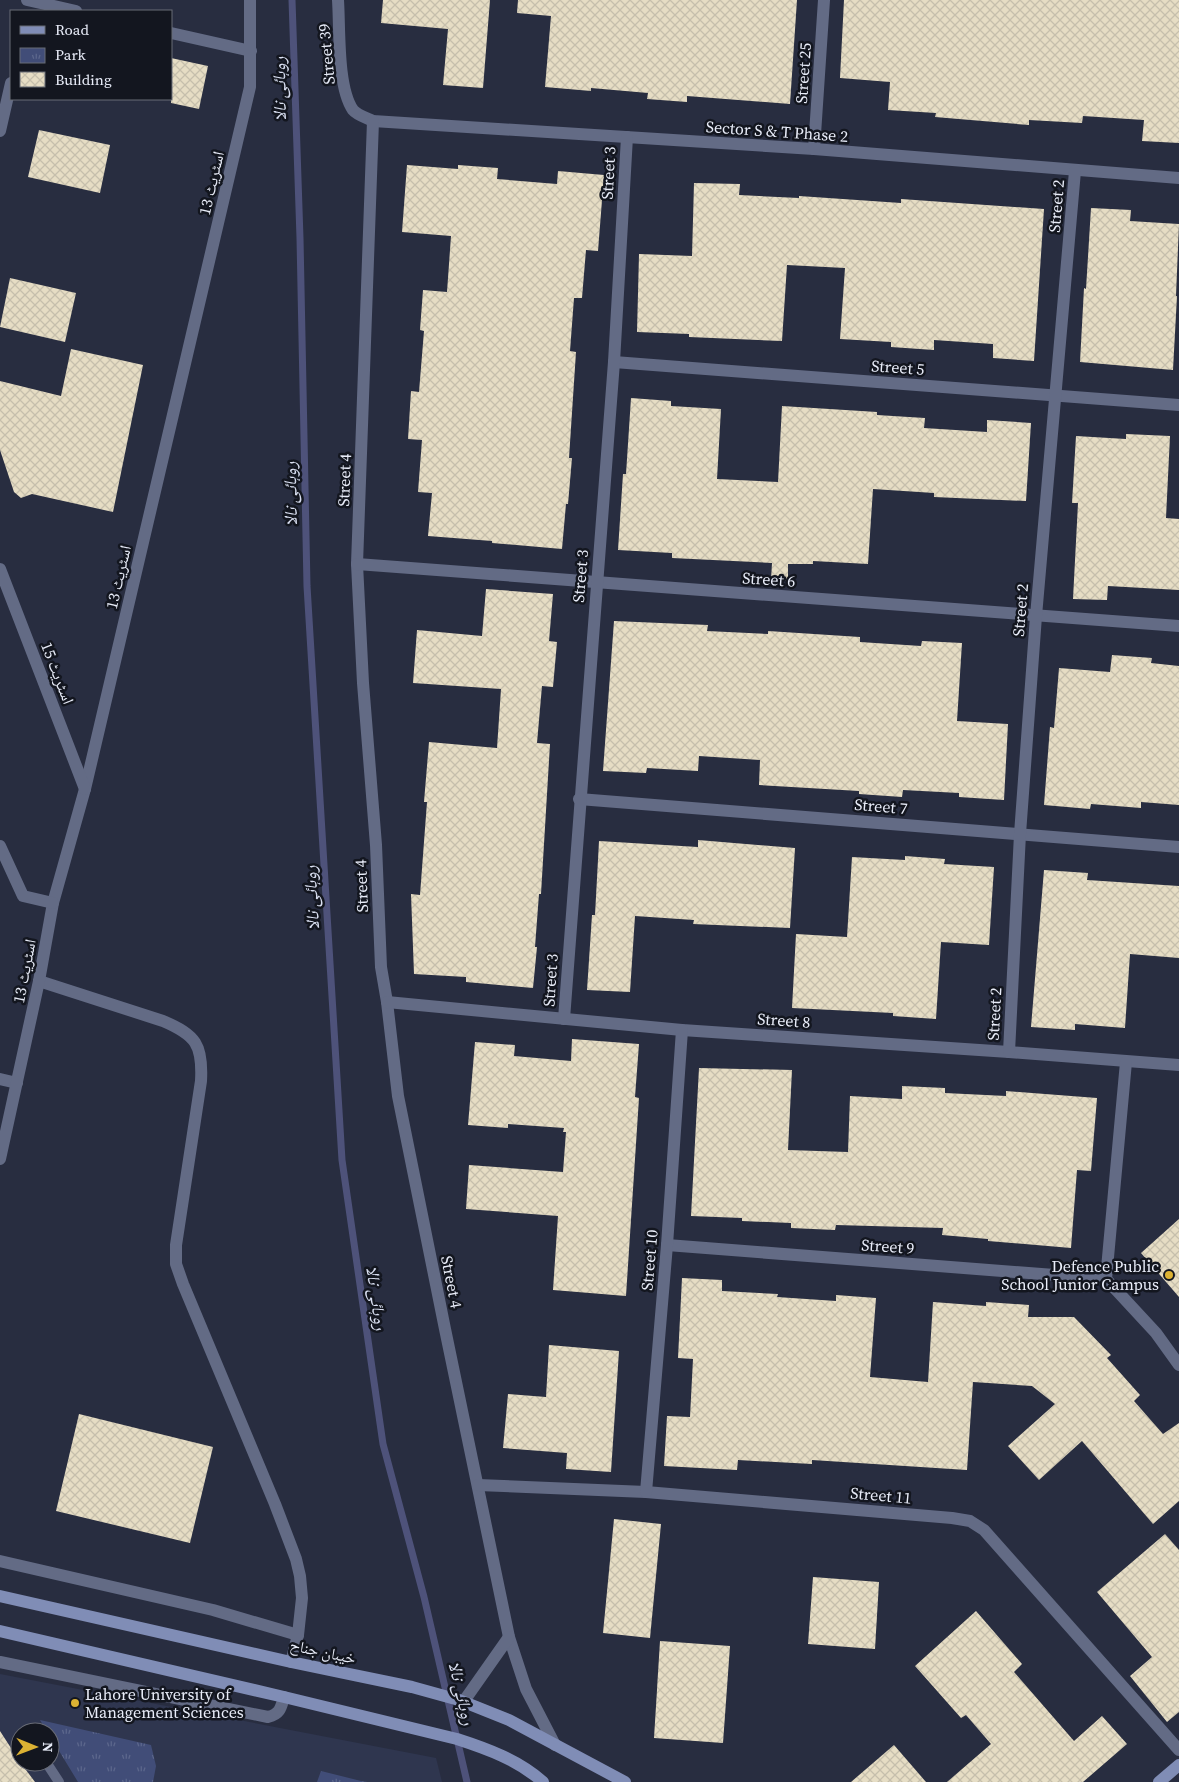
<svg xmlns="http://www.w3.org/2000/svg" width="1179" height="1782" viewBox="0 0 1179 1782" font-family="'Source Serif 4','Noto Naskh Arabic',serif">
	<defs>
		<pattern id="park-tufts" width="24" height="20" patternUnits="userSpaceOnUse" patternTransform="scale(1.25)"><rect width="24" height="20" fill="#414d78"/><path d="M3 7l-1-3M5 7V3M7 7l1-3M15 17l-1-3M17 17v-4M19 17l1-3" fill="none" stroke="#5c678c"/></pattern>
		<pattern id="building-cross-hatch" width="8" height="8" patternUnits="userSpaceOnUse" patternTransform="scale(1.25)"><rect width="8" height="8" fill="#e6ddc4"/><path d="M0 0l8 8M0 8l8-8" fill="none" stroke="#c6bfac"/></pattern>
	</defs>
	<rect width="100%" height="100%" fill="#282d40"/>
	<path fill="#2f364f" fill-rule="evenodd" d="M0 1674 436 1758 442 1782H0ZM20 1732H50V1762H20Z"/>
	<g fill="url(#park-tufts)">
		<polygon points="40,1720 151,1745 156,1766 153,1782 78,1782 50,1736 50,1732 47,1732"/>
		<polygon points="321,1771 361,1781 367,1782 317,1782"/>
	</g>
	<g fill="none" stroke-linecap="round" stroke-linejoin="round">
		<polyline stroke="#4e527a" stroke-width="7" points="292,0 300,238 307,586 342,1160 383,1444 424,1597 467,1782"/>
	</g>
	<g fill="url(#building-cross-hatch)">
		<polygon points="383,0 490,0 483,88 443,85 448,29 381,23"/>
		<polygon points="518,0 797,0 790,104 687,96 687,102 647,99 648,93 591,88 591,91 545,87 551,16 517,13"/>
		<polygon points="844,0 1179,0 1179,143 1142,141 1144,120 1083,116 1082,123 1029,120 1029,125 935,117 936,113 888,110 890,82 840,78"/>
		<polygon points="171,58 208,66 199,109 171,103"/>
		<polygon points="39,130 110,145 100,193 28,177"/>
		<polygon points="407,165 458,169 458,165 498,168 497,179 557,184 558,171 604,175 598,251 586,250 582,298 574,298 570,351 576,352 569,458 572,458 568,504 566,504 562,549 492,543 492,541 428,536 432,493 418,492 422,440 408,439 411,391 419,392 424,331 420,330 423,290 447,292 451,236 402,232"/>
		<polygon points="694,183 740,184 739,195 799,198 799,196 901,203 901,199 1044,209 1034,361 993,358 993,344 934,340 934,350 891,347 891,342 840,339 845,268 787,265 782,341 689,337 689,334 637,332 639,254 692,256"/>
		<polygon points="1091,208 1131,210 1130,221 1179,224 1176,296 1177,296 1173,370 1080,362 1084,288 1086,289"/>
		<polygon points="10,278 76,293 65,342 0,327"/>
		<polygon points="71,349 143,365 113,512 32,494 21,498 14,492 0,450 0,381 61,396"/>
		<polygon points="631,398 671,401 671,406 721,409 717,479 778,482 782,406 877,412 877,415 925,418 924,428 987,432 987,420 1031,423 1026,501 934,497 934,493 873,489 868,564 813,561 813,564 788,564 788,581 771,580 772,563 672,558 672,553 618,550 623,474 626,474"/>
		<polygon points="1126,434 1170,436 1166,518 1179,519 1179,590 1108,586 1107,600 1073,599 1078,503 1072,503 1076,436 1126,439"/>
		<polygon points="486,589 553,594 549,641 557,642 553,687 542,686 537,743 550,744 541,894 539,894 535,947 537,947 533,988 466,982 466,977 414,974 411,894 420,895 427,802 424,802 429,742 497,748 501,689 413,683 417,630 482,636"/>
		<polygon points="614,621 708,625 707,631 768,634 768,631 860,637 860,642 921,646 922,641 962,643 957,721 1008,724 1004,800 959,797 959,793 903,790 902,797 859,794 859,791 759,785 760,760 699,756 698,771 647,768 646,773 603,771"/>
		<polygon points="1112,655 1152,658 1151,663 1179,666 1179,805 1141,802 1141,808 1091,804 1090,809 1044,805 1050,727 1054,728 1059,668 1110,672"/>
		<polygon points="698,840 795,848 790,928 693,924 694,920 635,916 630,992 587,990 592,915 595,915 599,841 698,847"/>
		<polygon points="905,856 945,859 944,864 994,867 989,945 941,942 936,1019 893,1016 893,1013 792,1008 796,934 847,937 852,857 905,860"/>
		<polygon points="1044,870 1088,873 1087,880 1179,886 1179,958 1130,954 1125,1028 1075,1024 1075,1030 1031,1027"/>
		<polygon points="572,1039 639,1044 635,1097 639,1098 626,1296 553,1290 558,1216 466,1209 469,1165 563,1172 566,1132 563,1132 564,1128 508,1124 508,1128 468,1125 475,1042 515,1045 514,1056 571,1061"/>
		<polygon points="699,1068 792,1070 788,1150 848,1152 850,1096 902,1099 902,1086 945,1088 945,1093 1006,1096 1006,1091 1097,1098 1091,1171 1077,1170 1071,1248 988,1241 988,1239 942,1235 943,1228 836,1225 835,1230 791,1228 791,1223 742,1221 742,1218 691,1216"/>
		<polygon points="1179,1219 1179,1297 1141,1253"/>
		<polygon points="682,1278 722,1280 722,1291 778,1294 777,1297 836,1301 836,1295 876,1298 870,1377 928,1382 933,1302 986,1306 986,1302 1029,1305 1028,1317 1074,1317 1111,1355 1107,1358 1140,1395 1134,1401 1163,1434 1179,1423 1179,1501 1153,1524 1082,1441 1039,1480 1008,1446 1055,1404 1032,1386 973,1382 967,1470 812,1460 812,1464 738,1460 737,1470 664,1466 667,1416 690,1417 693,1359 678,1358"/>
		<polygon points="549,1345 619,1351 611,1472 566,1469 567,1453 503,1448 508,1394 546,1397"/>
		<polygon points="79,1414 213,1447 190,1543 56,1511"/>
		<polygon points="614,1519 661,1524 650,1638 603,1633"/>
		<polygon points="1165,1534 1179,1550 1179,1712 1167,1722 1130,1676 1152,1657 1097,1592"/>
		<polygon points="813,1577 879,1582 875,1649 808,1644"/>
		<polygon points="976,1611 1022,1664 1014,1672 1074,1741 1102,1716 1127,1744 1083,1782 947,1782 991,1744 966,1715 961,1718 915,1666"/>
		<polygon points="660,1641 730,1646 723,1743 654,1738"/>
		<polygon points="0,1731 20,1762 35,1782 0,1782"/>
		<polygon points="894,1745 926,1782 851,1782"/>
	</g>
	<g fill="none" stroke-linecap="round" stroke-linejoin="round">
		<polyline stroke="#636b85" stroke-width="10" points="46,1762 59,1782"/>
		<g stroke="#636b85" stroke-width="12">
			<polyline points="27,0 76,11"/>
			<path d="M338 0C340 29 337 87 353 110 357 115 367 118 373 121L814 149 1179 178"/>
			<polyline points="171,33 251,51"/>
			<polyline points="373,121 357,564 363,683 376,845 381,967 387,1002 398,1096 445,1329 509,1637 526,1689 555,1745"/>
			<polyline points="0,131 11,83"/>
			<polyline points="814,149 824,0"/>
			<polyline points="614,362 1179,405"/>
			<polyline points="357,564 1179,626"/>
			<polyline points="579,799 1179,847"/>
			<path d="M39 981 163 1021C196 1035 203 1045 201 1081L176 1245V1264L183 1284 275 1504 296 1559 300 1576 302 1598 298 1635 291 1662"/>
			<polyline points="387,1002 682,1030 1009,1052 1179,1065"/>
			<polyline points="564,1019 614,362 627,137"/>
			<polyline points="1009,1052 1020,834 1036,616 1075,171"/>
			<polyline points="1126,1062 1106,1279 1156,1333 1179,1365"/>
			<polyline points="0,1079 17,1083"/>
			<polyline points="0,1159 39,981 53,903 85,789 250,87 250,0"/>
			<polyline points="667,1245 1106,1279"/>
			<polyline points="478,1485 646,1492 952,1518 970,1521 984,1530 1179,1750"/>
			<polyline points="646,1492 667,1245 682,1030"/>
			<polyline points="0,1561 213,1610 298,1635"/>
			<path d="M0 1662 268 1717C280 1714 281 1708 284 1697"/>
			<polyline points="464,1701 509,1637"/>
		</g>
		<g stroke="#636b85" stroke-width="12">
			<polyline points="0,569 85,789"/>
			<polyline points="0,846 23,896 53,903"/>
		</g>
		<g stroke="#808db6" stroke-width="12">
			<polyline points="0,1596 291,1662 412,1687 459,1700 509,1720 625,1782"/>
			<path d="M0 1631 284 1697 457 1739C488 1749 518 1760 543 1782"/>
			<polyline points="1159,1782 1179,1765"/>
		</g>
	</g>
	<g fill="#dcb233" stroke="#13161f" stroke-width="2">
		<circle cx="1169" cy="1275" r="5"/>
		<circle cx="75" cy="1703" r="5"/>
	</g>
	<g text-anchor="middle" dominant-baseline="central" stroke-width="5" stroke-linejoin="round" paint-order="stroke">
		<g font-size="16" fill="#e9edf9" stroke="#13161f">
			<text transform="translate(326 54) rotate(-95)">Street 39</text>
			<text transform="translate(803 73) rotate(-86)">Street 25</text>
			<text transform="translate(777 131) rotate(4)">Sector S &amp; T Phase 2</text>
			<text transform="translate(608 173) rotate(-87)">Street 3</text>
			<text transform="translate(211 183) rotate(-77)">اسٹریٹ 13</text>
			<text transform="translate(1056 206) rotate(-85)">Street 2</text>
			<text transform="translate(898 367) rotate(4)">Street 5</text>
			<text transform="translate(344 480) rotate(-88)">Street 4</text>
			<text transform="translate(580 576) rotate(-85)">Street 3</text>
			<text transform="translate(118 577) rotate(-77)">اسٹریٹ 13</text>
			<text transform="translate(769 579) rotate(4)">Street 6</text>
			<text transform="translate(1020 610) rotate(-85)">Street 2</text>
			<text transform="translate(58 673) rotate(69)">اسٹریٹ 15</text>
			<text transform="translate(881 806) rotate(5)">Street 7</text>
			<text transform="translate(361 886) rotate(-92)">Street 4</text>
			<text transform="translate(24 971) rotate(-79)">اسٹریٹ 13</text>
			<text transform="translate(550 980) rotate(-86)">Street 3</text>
			<text transform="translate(994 1014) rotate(-87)">Street 2</text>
			<text transform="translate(784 1020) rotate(4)">Street 8</text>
			<text transform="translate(888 1246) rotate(4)">Street 9</text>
			<text transform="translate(649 1260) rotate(-85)">Street 10</text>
			<text transform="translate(452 1282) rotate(79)">Street 4</text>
			<text transform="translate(881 1495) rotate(5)">Street 11</text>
			<text transform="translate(323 1651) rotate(12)">خیبان جناح</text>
		</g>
		<g font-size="16" fill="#e9edf9" stroke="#13161f" text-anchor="end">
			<text x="1159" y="1266">Defence Public<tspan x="1159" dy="18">School Junior Campus</tspan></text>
			<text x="85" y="1694" text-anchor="start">Lahore University of<tspan x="85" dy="18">Management Sciences</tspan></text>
		</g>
		<g font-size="18" font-style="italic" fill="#d9dff1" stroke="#13161f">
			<text transform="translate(279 89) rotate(-91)">روہائی نالا</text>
			<text transform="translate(290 494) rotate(-91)">روہائی نالا</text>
			<text transform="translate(311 898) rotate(-93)">روہائی نالا</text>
			<text transform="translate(377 1298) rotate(82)">روہائی نالا</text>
			<text transform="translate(462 1693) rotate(77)">روہائی نالا</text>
		</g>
	</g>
	<rect x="10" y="10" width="162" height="90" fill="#13161f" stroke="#696c76"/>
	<rect x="20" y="26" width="25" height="8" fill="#808db6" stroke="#696c76"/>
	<text x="55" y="35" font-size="15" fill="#e9edf9">Road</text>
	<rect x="20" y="48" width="25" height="15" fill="url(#park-tufts)" stroke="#696c76"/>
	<text x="55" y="60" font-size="15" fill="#e9edf9">Park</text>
	<rect x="20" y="72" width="25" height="15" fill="url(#building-cross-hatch)" stroke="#696c76"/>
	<text x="55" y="85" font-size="15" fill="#e9edf9">Building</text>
	<g transform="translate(35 1747) rotate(91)"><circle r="24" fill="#13161f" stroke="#696c76"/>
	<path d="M0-4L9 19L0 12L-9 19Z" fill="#dcb233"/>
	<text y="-8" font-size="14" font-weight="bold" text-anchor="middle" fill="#e9edf9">N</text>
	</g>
</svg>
